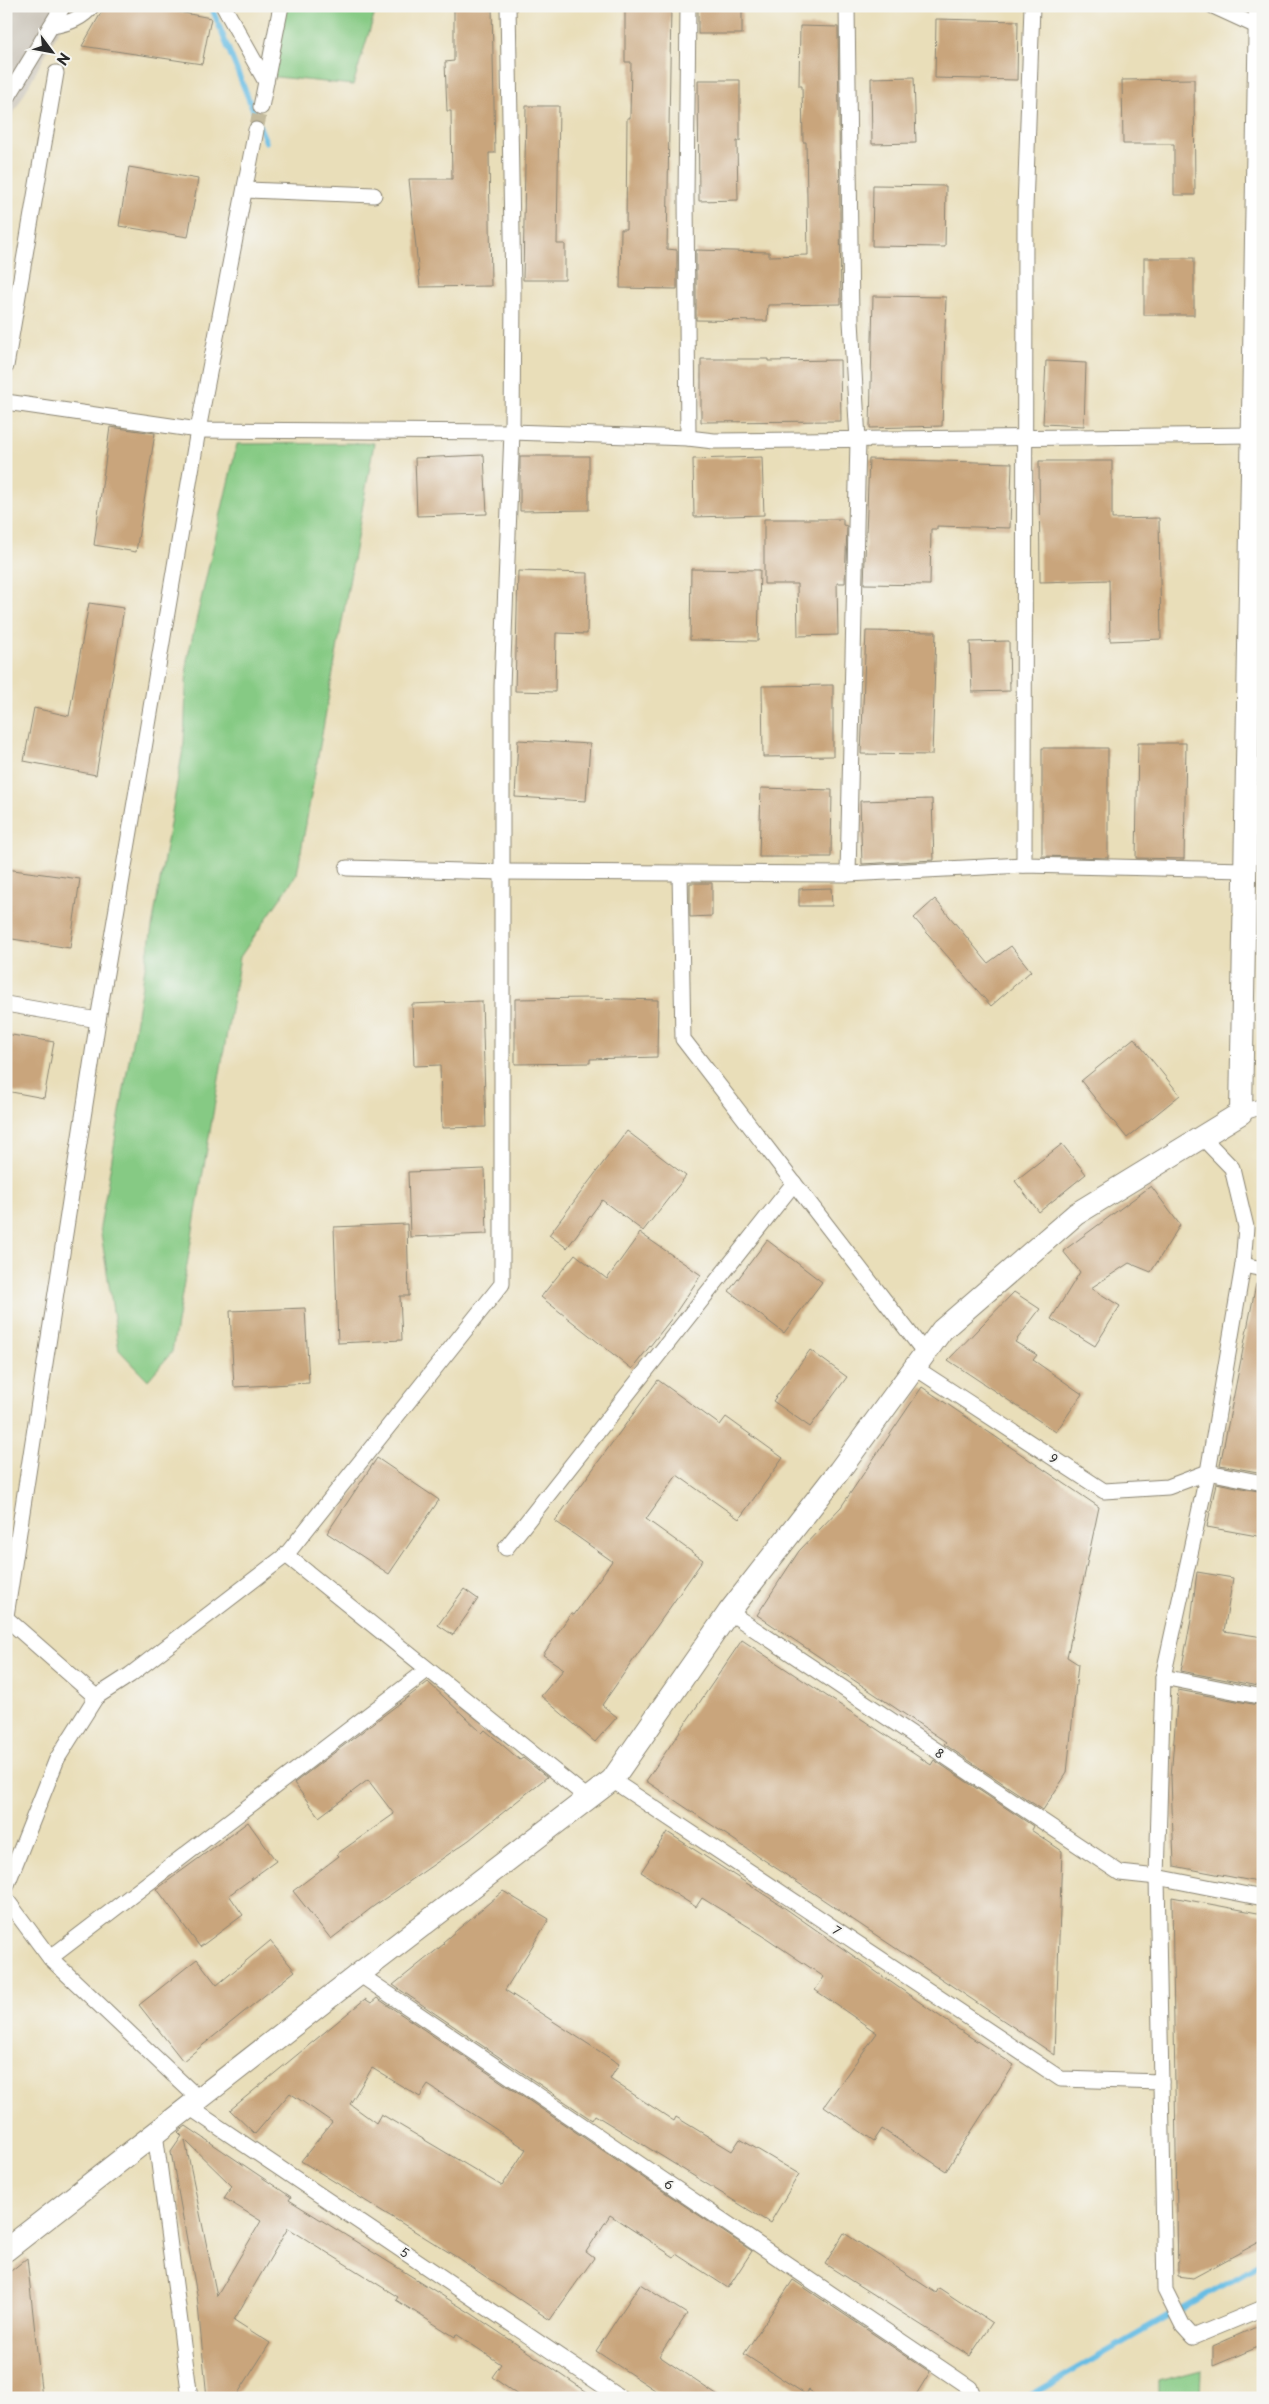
<svg xmlns="http://www.w3.org/2000/svg" width="1269" height="2404" viewBox="0 0 1269 2404" font-family="'Playpen Sans',sans-serif">
	<rect width="100%" height="100%" fill="#f6f6f2"/>
	<filter id="ink" filterUnits="userSpaceOnUse"><feTurbulence type="fractalNoise" baseFrequency=".02" numOctaves="2"/><feDisplacementMap in="SourceGraphic" scale="10" xChannelSelector="R" yChannelSelector="G"/><feConvolveMatrix kernelMatrix="1 2 1 2 8 2 1 2 1" color-interpolation-filters="sRGB"/></filter>
	<filter id="wash" filterUnits="userSpaceOnUse"><feTurbulence type="fractalNoise" baseFrequency=".0096" numOctaves="4" result="noise"/><feDisplacementMap in="SourceGraphic" scale="20" xChannelSelector="R" yChannelSelector="G"/><feGaussianBlur stdDeviation="1.12" result="paint"/><feColorMatrix in="noise" values="0 0 0 0 0 0 0 0 0 0 0 0 0 0 0 0 0 1.4 0 .05"/><feComposite in="paint" operator="in"/></filter>
	<g filter="url(#wash)">
		<rect width="100%" height="100%" fill="#e9deb9"/>
		<polygon fill="#c9c3b8" points="6,6 72,6 6,127"/>
		<g fill="#86ca84" stroke="#587a58">
			<polygon points="277,6 377,6 353,85 258,75"/>
			<polygon points="374,443 297,874 240,957 172,1352 148,1380 119,1350 100,1227 184,743 187,660 237,444"/>
			<polygon points="1201,2370 1200,2398 1159,2398 1159,2381"/>
		</g>
		<g fill="none" stroke-linecap="round" stroke-linejoin="round">
			<g stroke="#68bde4" stroke-width="5.5">
				<polyline points="211,6 266,142"/>
				<polyline points="1026,2398 1263,2262"/>
			</g>
		</g>
		<g id="blocks">
			<g fill="#c9a57b" fill-rule="evenodd">
				<polygon points="105,6 146,6 211,18 202,64 82,46"/>
				<polygon points="454,6 492,6 495,153 489,153 491,286 420,287 409,179 452,179 451,111 447,111 445,62 454,61"/>
				<polygon points="625,6 671,6 667,249 677,250 677,289 620,288 621,229 626,229 627,118 630,118 631,62 625,62"/>
				<rect x="698" y="6" width="44" height="28"/>
				<polygon points="936,19 1018,21 1017,80 935,78"/>
				<polygon points="800,26 838,27 841,304 768,305 767,321 696,320 696,250 769,252 769,256 808,255 806,142 803,142 802,86 799,86"/>
				<polygon points="914,77 916,143 872,144 871,78"/>
				<polygon points="1194,79 1195,195 1174,195 1174,144 1123,144 1122,80"/>
				<polygon points="698,80 740,80 740,141 737,141 738,200 699,201"/>
				<polygon points="526,106 559,106 557,244 565,244 565,280 523,280"/>
				<polygon points="129,167 198,179 188,237 119,226"/>
				<polygon points="873,185 946,186 945,247 872,246"/>
				<rect x="1144" y="258" width="50" height="57"/>
				<polygon points="873,296 946,297 942,426 870,428"/>
				<polygon points="701,359 768,359 768,361 840,360 841,421 701,422"/>
				<polygon points="1046,361 1086,363 1084,426 1043,424"/>
				<polygon points="110,427 155,433 136,552 94,545"/>
				<polygon points="484,455 487,514 417,516 415,458"/>
				<polygon points="520,456 589,456 589,510 520,511"/>
				<polygon points="762,457 764,515 694,517 693,459"/>
				<polygon points="869,459 1012,463 1010,528 937,526 937,529 931,529 930,585 864,584"/>
				<polygon points="1039,461 1112,461 1112,519 1159,518 1161,639 1110,641 1109,580 1040,582"/>
				<polygon points="764,519 843,519 843,525 847,526 845,583 837,583 838,635 798,636 797,584 764,584"/>
				<polygon points="691,569 760,570 758,641 690,640"/>
				<polygon points="518,571 588,573 587,634 556,633 555,692 515,691"/>
				<polygon points="89,603 124,608 96,775 24,761 34,708 69,716"/>
				<polygon points="866,631 936,632 932,755 861,754"/>
				<polygon points="1009,641 1010,691 972,692 970,642"/>
				<polygon points="833,685 833,756 763,757 762,686"/>
				<polygon points="518,740 590,744 586,801 515,797"/>
				<polygon points="1138,743 1186,743 1184,859 1136,858"/>
				<polygon points="1042,748 1108,748 1108,858 1042,856"/>
				<polygon points="761,788 832,790 831,857 759,857"/>
				<polygon points="932,799 934,860 862,864 860,801"/>
				<polygon points="6,869 80,879 70,948 6,938"/>
				<polygon points="690,883 712,883 712,916 690,917"/>
				<polygon points="831,888 832,906 799,906 799,889"/>
				<polygon points="935,899 988,963 1011,946 1031,971 991,1006 914,918"/>
				<polygon points="590,998 658,1000 657,1057 590,1059 590,1063 515,1064 515,999"/>
				<polygon points="482,1001 486,1127 442,1128 440,1065 414,1066 412,1004"/>
				<polygon points="6,1034 54,1042 44,1098 6,1091"/>
				<polygon points="1134,1038 1180,1095 1127,1138 1081,1081"/>
				<polygon points="627,1131 686,1176 643,1231 602,1200 567,1248 549,1235"/>
				<polygon points="1062,1144 1086,1174 1039,1212 1015,1181"/>
				<polygon points="485,1169 487,1234 410,1237 408,1172"/>
				<polygon points="1151,1186 1180,1225 1151,1272 1129,1263 1091,1288 1120,1306 1095,1346 1051,1319 1080,1272 1063,1251"/>
				<polygon points="407,1224 409,1296 400,1296 402,1340 338,1343 334,1227"/>
				<polygon points="640,1233 701,1275 672,1318 632,1369 541,1297 575,1254 607,1279"/>
				<polygon points="767,1240 822,1282 784,1333 729,1291"/>
				<polygon points="1256,1284 1263,1285 1263,1473 1220,1465"/>
				<polygon points="1014,1292 1040,1309 1015,1342 1037,1355 1033,1360 1082,1394 1056,1432 948,1360"/>
				<polygon points="305,1308 309,1383 234,1387 230,1311"/>
				<polygon points="810,1350 847,1377 810,1427 773,1401"/>
				<polygon points="658,1380 720,1425 726,1417 783,1458 739,1519 677,1475 646,1519 703,1560 602,1705 617,1717 595,1742 541,1696 564,1669 543,1655 571,1613 574,1615 612,1561 555,1521"/>
				<polygon points="922,1387 1099,1507 1067,1657 1078,1664 1067,1773 1043,1810 944,1744 946,1742 757,1615 799,1551 841,1507"/>
				<polygon points="377,1458 439,1500 389,1574 327,1533"/>
				<polygon points="1216,1483 1263,1492 1263,1537 1207,1527"/>
				<polygon points="1197,1572 1233,1578 1224,1631 1263,1637 1263,1687 1181,1671 1191,1620"/>
				<polygon points="464,1589 478,1599 453,1635 438,1625"/>
				<polygon points="742,1640 931,1765 934,1760 1033,1826 1031,1830 1062,1851 1055,2055 646,1781"/>
				<polygon points="428,1682 482,1733 485,1730 520,1760 523,1758 547,1777 469,1840 374,1906 331,1939 293,1891 339,1856 337,1854 394,1814 368,1780 319,1817 294,1783"/>
				<polygon points="1178,1690 1263,1706 1263,1883 1174,1866 1171,1777"/>
				<polygon points="248,1822 276,1861 229,1895 243,1915 200,1947 157,1889"/>
				<polygon points="667,1832 782,1906 958,2029 1014,2065 946,2171 882,2129 874,2141 824,2106 877,2033 815,1990 824,1977 762,1935 702,1898 696,1907 641,1872"/>
				<polygon points="503,1891 549,1919 505,1990 619,2064 610,2079 674,2121 676,2117 732,2151 740,2139 799,2174 770,2223 595,2115 592,2120 393,1985 444,1944 443,1942"/>
				<polygon points="1172,1897 1263,1914 1263,2240 1193,2278 1178,2276"/>
				<polygon points="270,1941 295,1971 183,2061 139,2005 197,1959 217,1985"/>
				<path d="M377 1998 752 2251 728 2288 676 2254 674 2257 610 2215 586 2252 594 2258 550 2320 455 2256 301 2161 332 2122 290 2093 255 2134 230 2110 365 1999 371 2003ZM372 2068 420 2097 428 2085 526 2149 502 2186 381 2114 376 2123 350 2104Z"/>
				<path d="M186 2126 291 2197 289 2200 472 2314 596 2398H522L492 2377 501 2364 456 2334 455 2337 396 2300 398 2297 288 2228 234 2320 270 2343 235 2398H207L197 2295 171 2152 182 2136 178 2132ZM185 2140 232 2186 224 2198 261 2221 217 2296Z"/>
				<polygon points="844,2233 936,2293 939,2288 992,2323 970,2356 825,2264"/>
				<polygon points="27,2258 42,2398 6,2398 6,2275"/>
				<polygon points="793,2280 930,2372 914,2398 819,2398 808,2390 805,2394 744,2354"/>
				<polygon points="640,2284 687,2314 659,2356 721,2398 667,2398 596,2351"/>
				<polygon points="1263,2324 1263,2345 1213,2366 1213,2346"/>
			</g>
		</g>
	</g>
	<g filter="url(#ink)">
		<use href="#blocks" fill-opacity="0" stroke="#8a8472" stroke-width="1"/>
		<g fill="none" stroke-linecap="round" stroke-linejoin="round">
			<polyline stroke="#c3ba9d" stroke-width="15" stroke-dasharray="15 8" stroke-linecap="butt" points="256,130 261,107"/>
			<defs>
				<g id="street">
					<polyline points="226,6 224,7 266,82"/>
					<polyline points="847,6 851,321 858,440 848,874"/>
					<polyline points="1213,6 1263,29"/>
					<path d="M51 26C67 24 82 19 92 6"/>
					<polyline points="6,100 63,6"/>
					<polyline points="261,107 281,6"/>
					<polyline points="256,130 198,430 512,432 688,438 714,441 1253,435"/>
					<polyline points="245,190 374,195"/>
					<polyline points="6,366 56,73"/>
					<polyline points="6,402 198,430 98,1020 6,1616"/>
					<polyline points="688,438 686,196 688,6"/>
					<polyline points="1024,865 1025,209 1032,6"/>
					<polyline points="347,868 502,872 848,874 1024,865 1245,870"/>
					<polyline points="680,873 683,1039 925,1353"/>
					<polyline points="6,1004 98,1020"/>
					<polyline points="1241,1113 1263,1106"/>
					<polyline points="1201,1136 1232,1168 1246,1227 1243,1265 1208,1472 1163,1677 1157,1877 1165,2290 1183,2326 1193,2337 1263,2308"/>
					<polyline points="1243,1265 1263,1269"/>
					<polyline points="914,1367 1104,1491 1168,1487 1208,1472 1263,1483"/>
					<polyline points="506,1548 794,1183"/>
					<polyline points="286,1555 589,1799"/>
					<polyline points="729,1612 1120,1873 1157,1877 1263,1898"/>
					<polyline points="6,1618 96,1697 57,1759 6,1887"/>
					<polyline points="1163,1677 1263,1697"/>
					<polyline points="96,1697 130,1675 286,1555 502,1284 502,686 512,432 513,291 508,6"/>
					<polyline points="612,1780 1061,2079 1161,2082"/>
					<polyline points="6,1899 50,1958"/>
					<polyline points="359,1974 970,2388 974,2398"/>
					<polyline points="199,2099 50,1958 427,1670"/>
					<polyline points="189,2107 621,2398"/>
					<polyline points="155,2133 190,2398"/>
				</g>
				<polyline id="secondary" points="6,2250 359,1974 612,1780 729,1612 839,1471 942,1330 1076,1214 1241,1113 1260,6"/>
			</defs>
			<use href="#street" stroke="#8a8472" stroke-width="17"/>
			<use href="#secondary" stroke="#8a8472" stroke-width="24"/>
			<use href="#street" stroke="#fff" stroke-width="15"/>
			<use href="#secondary" stroke="#fff" stroke-width="22"/>
		</g>
	</g>
	<g text-anchor="middle" dominant-baseline="central" stroke-width="4" stroke-linejoin="round" paint-order="stroke">
		<g font-size="12" fill="#2b2b2b" stroke="#f6f6f2">
			<text transform="translate(1054 1458) rotate(33)">9</text>
			<text transform="translate(940 1753) rotate(34)">8</text>
			<text transform="translate(837 1930) rotate(34)">7</text>
			<text transform="translate(669 2184) rotate(34)">6</text>
			<text transform="translate(405 2252) rotate(34)">5</text>
		</g>
	</g>
	<rect width="1269" height="2404" fill="none" stroke="#f6f6f2" stroke-width="25"/>
	<g transform="translate(52 52) rotate(122)" stroke="#f6f6f2" stroke-width="4" paint-order="stroke">
	<path d="M0-4L9 19L0 12L-9 19Z" fill="#2b2b2b"/>
	<text y="-8" font-size="14" font-weight="bold" text-anchor="middle" fill="#2b2b2b">N</text>
	</g>
</svg>
